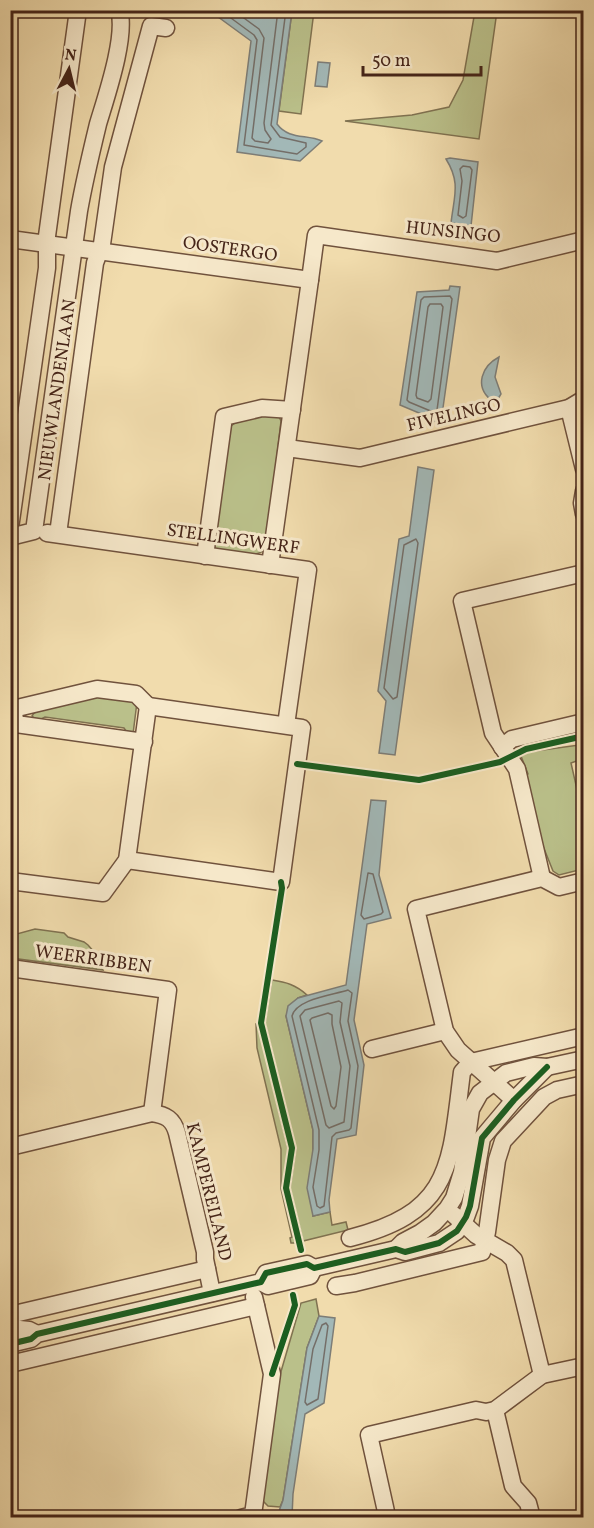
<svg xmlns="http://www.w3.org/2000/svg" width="594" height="1528" viewBox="0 0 594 1528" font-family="Vollkorn,serif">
	<rect width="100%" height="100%" fill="#f1dcad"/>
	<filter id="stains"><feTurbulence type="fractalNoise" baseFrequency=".00333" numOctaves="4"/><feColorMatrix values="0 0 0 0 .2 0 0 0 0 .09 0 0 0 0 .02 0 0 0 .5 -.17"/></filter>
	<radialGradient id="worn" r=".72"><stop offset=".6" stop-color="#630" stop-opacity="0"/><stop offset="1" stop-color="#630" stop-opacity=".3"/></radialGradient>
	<g fill="#bac08a" stroke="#807251" stroke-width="1.5">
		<polygon points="292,11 314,11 301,114 279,111"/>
		<polygon points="475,11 497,11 479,139 345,121 412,115 449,107 463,80"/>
		<path d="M262 415 279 417 281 421 266 549C254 560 232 552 217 550L214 547 231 426 235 423Z"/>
		<polygon points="99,695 137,702 133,734 128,734 124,728 45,717 37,721 32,716 34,713 40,710"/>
		<polygon points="579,745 582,759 571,763 583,816 583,869 559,875 553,871 539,836 525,776 528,774 521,756 528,752"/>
		<polygon points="11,929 17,934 35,929 64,933 68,937 84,942 88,945 95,953 103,970 11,958 11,940 14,942 17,935"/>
		<path d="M272 980C286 982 296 985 307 995L298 998 286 1016 313 1130V1216L330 1212 332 1225 346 1222 348 1230 303 1241 290 1189 296 1149 265 1023Z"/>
		<polygon points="256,1024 258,1024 288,1149 283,1189 295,1243 291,1243 290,1238 292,1237 281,1189 281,1149 257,1048"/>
		<polygon points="316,1299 319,1316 307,1348 283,1500 280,1507 268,1506 261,1499 280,1375 301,1303"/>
	</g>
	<g fill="#a2b8b7" stroke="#7d7d77" stroke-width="1.5">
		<path d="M210 11H292L277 124C289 140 306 134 322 141L300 161 237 152 251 41Z"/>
		<polygon points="318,62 330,63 327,87 315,86"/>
		<path d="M450 158 478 162 471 226 451 223C454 196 461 183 446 159Z"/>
		<polygon points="450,286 460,287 441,422 431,421 431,418 400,405 417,292 449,290"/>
		<path d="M499 357 495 377 501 394 498 399 491 400C474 386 482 366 499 357Z"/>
		<polygon points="418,467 434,470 395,755 379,753 386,701 378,691 399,539 409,536"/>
		<polygon points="371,800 386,801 379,875 391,918 367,924 354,1020 364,1065 356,1135 337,1139 329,1200 330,1212 313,1216 307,1188 313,1149 313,1130 286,1016 288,1006 298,998 346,985"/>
		<polygon points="319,1316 335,1318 324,1403 305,1414 293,1494 292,1517 279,1517 278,1514 283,1500 307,1348"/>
	</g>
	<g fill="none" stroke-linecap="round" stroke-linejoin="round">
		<g stroke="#746e68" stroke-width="1.5">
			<polyline points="220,10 254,35 257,40 244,145 297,154 306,147 306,143 280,137 271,125 286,10"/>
			<polyline points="233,10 259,29 264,38 252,138 255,141 268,143 271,139 265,130 264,123 278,10"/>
			<polygon points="463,166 470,167 472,170 466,216 463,218 458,215 462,181 460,169"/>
			<polygon points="450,296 452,299 437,410 433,412 409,402 407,400 421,300 424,297"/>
			<polygon points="430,304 441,304 443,307 431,399 428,402 417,398 416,395 428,307"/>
			<polygon points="416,539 418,543 397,697 393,699 384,688 404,545"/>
			<polygon points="368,873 373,874 383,912 381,914 364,919 361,915"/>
			<path d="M348 990 352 993 348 1021 358 1066 351 1128 349 1130 336 1133 332 1137 324 1206 320 1208 317 1206 313 1187 319 1150V1130L292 1016C296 999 333 995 348 990Z"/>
			<polygon points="339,1001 342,1003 340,1022 350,1066 344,1122 329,1128 326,1125 300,1016 305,1010"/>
			<polygon points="328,1013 332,1015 332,1024 341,1067 336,1106 334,1109 331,1106 310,1020 312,1018"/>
			<polygon points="326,1323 328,1326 318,1399 307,1405 305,1402 313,1349 322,1325"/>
		</g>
		<defs>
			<g id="minor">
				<polyline points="10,239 310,280 316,235 497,261 584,240"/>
				<polyline points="569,408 584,469"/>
				<polyline points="287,448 360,458 569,408 584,399"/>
				<polyline points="584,491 582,503 584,514"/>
				<polyline points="10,528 47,268 47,236 78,10"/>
				<polyline points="47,533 308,570 286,725"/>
				<polyline points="58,534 95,263 102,244 113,167 151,26 166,28"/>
				<path d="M10 537 34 531 79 211C84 182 91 153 98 124 106 97 127 36 119 10"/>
				<polyline points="205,556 224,417 262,408 292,410"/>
				<polyline points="270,565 310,280"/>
				<polyline points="144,742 16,724 13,709 97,689 136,694 148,706"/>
				<polyline points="502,747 512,739 584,722"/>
				<polyline points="127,860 281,882 302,728 148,706"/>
				<polyline points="542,878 517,769 493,733 462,601 584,573"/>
				<polyline points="10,881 103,893 127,860 148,706"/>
				<polyline points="10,968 168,990 152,1113"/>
				<polyline points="372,1049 445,1031"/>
				<polyline points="514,1100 458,1050 445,1031 416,909 542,878 559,887 584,881"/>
				<path d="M10 1147 152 1113C166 1115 173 1119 177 1133L205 1252V1259L212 1293"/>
				<polyline points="454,1215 476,1235 507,1253 514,1260 542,1375"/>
				<path d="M350 1238C453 1212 450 1165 462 1072L471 1062 584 1036"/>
				<polyline points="396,1249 403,1242 420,1233 434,1223 447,1209 454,1198 462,1172 471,1109 480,1093 506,1073 534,1066 547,1067 584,1059"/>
				<polyline points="261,1282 268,1286 310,1276 314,1268"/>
				<polyline points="336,1286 355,1283 482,1252 487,1232 497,1160 503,1141 544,1097 557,1090 584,1084"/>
				<polyline points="10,1315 207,1269"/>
				<polyline points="10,1328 29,1330 37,1334"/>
				<polyline points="10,1344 31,1339 37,1334 261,1282 266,1273 307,1264 314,1268 396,1249 405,1252 439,1243 457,1231 466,1217 470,1206 482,1138 514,1100 547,1067"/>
				<polyline points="10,1364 256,1306"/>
				<polyline points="495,1410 513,1486 528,1503 532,1518"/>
				<polyline points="241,1518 253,1515 272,1374 254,1297"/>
				<polyline points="384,1518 386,1512 385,1507 369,1435 476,1410 486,1412 495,1410 542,1375 584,1366"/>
			</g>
		</defs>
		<use href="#minor" stroke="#70523d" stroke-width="19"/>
		<use href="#minor" stroke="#f6e8ca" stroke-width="16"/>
		<defs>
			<g id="cycleway">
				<polyline points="297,764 419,780 500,762 526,749 584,736"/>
				<polyline points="281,882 282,888 261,1023 292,1148 286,1188 301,1250"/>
				<polyline points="10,1344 31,1339 37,1334 261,1282 266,1273 307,1264 314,1268 396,1249 405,1252 439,1243 457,1231 466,1217 470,1206 482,1138 514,1100 547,1067"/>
				<polyline points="272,1374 295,1305 293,1295"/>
			</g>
		</defs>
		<use href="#cycleway" stroke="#f6e8ca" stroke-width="10"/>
		<use href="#cycleway" stroke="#1b5e20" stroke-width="6"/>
	</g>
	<g text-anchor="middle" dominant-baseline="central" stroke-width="6" stroke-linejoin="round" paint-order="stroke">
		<g font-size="18" fill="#452418" stroke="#f6e8ca">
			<text transform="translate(453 233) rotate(6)">HUNSINGO</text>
			<text transform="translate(230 250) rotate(8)">OOSTERGO</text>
			<text transform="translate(58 390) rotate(-82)">NIEUWLANDENLAAN</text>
			<text transform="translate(454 416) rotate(-13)">FIVELINGO</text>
			<text transform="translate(233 540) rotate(8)">STELLINGWERF</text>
			<text transform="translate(93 960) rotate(8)">WEERRIBBEN</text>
			<text transform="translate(208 1192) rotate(76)">KAMPEREILAND</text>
		</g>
	</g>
	<rect width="594" height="1528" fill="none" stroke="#f1dcad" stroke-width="36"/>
	<rect x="12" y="12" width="570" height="1504" fill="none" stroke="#452418" stroke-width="3"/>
	<rect x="18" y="18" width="558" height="1492" fill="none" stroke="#452418" stroke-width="1.5"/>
	<g transform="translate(69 69) rotate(7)" stroke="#f6e8ca" stroke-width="4.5" paint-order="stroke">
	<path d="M0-4.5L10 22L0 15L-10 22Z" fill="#452418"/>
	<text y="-9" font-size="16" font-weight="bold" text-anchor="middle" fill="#452418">N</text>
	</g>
	<path d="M363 66v9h118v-9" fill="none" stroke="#452418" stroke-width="3"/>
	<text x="372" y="66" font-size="18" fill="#452418" stroke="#f6e8ca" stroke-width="4.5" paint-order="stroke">50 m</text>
	<rect width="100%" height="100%" filter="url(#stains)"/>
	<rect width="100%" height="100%" fill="url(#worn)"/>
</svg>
